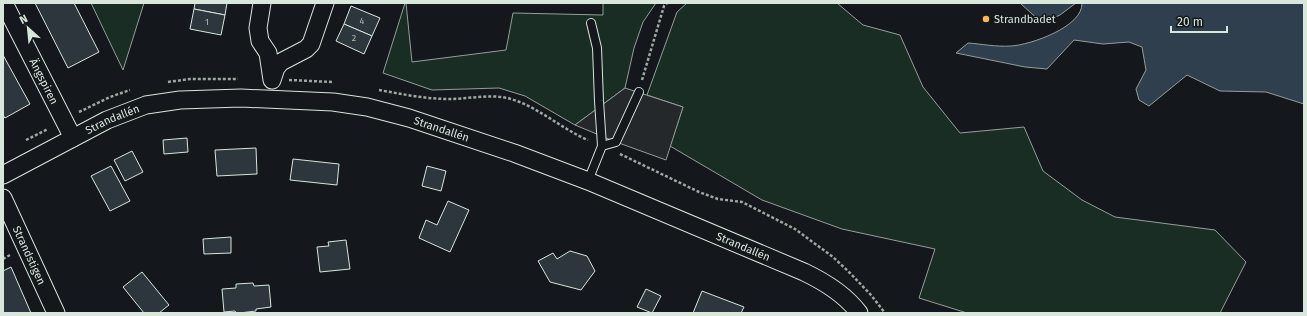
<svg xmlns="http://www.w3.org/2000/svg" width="1307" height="316" viewBox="0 0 1307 316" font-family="'Fira Sans',sans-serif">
	<rect width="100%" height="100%" fill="#14181c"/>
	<g fill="#1a2d24" stroke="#939e99">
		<polygon points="91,3 144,3 123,70"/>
		<polygon points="405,3 406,3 412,62 506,50 513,13 603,15 603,3 656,3 643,22 634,48 625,88 575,125 525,96 499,88 432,90 383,73"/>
		<polygon points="687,3 837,3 863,25 900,35 923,87 960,133 1024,127 1043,171 1082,200 1115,217 1215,230 1246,262 1220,313 967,313 919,298 935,249 842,229 762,200 670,146 683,107 647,95 677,12"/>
	</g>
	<polygon fill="#24282b" stroke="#939e99" points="625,88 683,107 666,160 616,142 575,125"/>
	<g fill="#2f3f4d" stroke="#939e99">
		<polygon points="1020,3 1076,3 1060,15 1042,23"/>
		<path d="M1082 3H1304V104L1266 92 1220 91 1187 75 1149 106 1139 100 1136 89 1146 70 1142 47 1129 42 1103 44 1074 40 1047 69 1025 67 956 53 968 43C982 44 996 47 1011 46 1030 45 1083 27 1082 3Z"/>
	</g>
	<g fill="#2c363c" stroke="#d8e6dc">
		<polygon points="35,3 74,3 99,52 68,68"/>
		<polygon points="195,3 227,3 225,15 194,9"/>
		<polygon points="351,6 380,18 372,36 344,24"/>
		<polygon points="194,9 225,15 221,35 190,29"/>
		<polygon points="344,24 372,36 364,54 336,41"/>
		<polygon points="3,55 30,104 5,118 3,115"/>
		<polygon points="187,138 188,152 164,154 163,140"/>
		<polygon points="256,148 257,174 217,176 215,150"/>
		<polygon points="132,151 143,172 125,181 114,160"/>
		<polygon points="293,159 339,164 337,185 290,180"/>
		<polygon points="111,166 130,201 110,211 91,176"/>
		<polygon points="427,166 446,171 441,191 422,186"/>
		<polygon points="448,201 469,210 450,252 419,238 426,220 437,225"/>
		<polygon points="231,237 231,253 204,254 203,239"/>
		<polygon points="346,240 350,269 320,272 317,247 329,246 328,242"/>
		<polygon points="570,251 587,256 595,271 581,290 550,282 538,261 553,253 557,259"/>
		<polygon points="11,267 31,313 3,313 3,271"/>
		<polygon points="142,272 169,305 159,313 144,313 123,287"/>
		<polygon points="253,283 254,286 269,285 271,307 256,309 256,311 239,313 236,313 235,311 224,312 222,289 236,288 236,284"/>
		<polygon points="646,289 661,296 652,313 637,307"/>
		<polygon points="702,291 744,307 741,313 693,313"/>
	</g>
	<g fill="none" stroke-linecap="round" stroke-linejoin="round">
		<defs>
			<g id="service">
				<polyline points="591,23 597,48 599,101 602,146"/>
				<polyline points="588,181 602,146 616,142 639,92"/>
			</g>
			<g id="minor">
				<path id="s1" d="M4 3 73 138"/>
				<polyline points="262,3 258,28 260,41 268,53 272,80 276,68 281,62 306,49 311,44 325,3"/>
				<path id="s2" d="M3 175 107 120 146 105 180 100 241 98 333 102 367 107 409 118 514 153 588 181 804 272C825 282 845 294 859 313"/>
				<path id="s3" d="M3 198 56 313"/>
			</g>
		</defs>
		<use href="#service" stroke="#d8e6dc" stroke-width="10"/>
		<use href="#minor" stroke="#d8e6dc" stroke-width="19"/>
		<g stroke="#9da8a2" stroke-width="2.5" stroke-dasharray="3 2" stroke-linecap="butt">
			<polyline points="289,80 332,82"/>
			<polyline points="642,80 664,6 667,3"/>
			<polyline points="168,82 190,79 238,79"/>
			<path d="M379 90C402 94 425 99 449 99 466 99 484 95 501 97 532 101 559 128 588 140"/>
			<polyline points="79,112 110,97 130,90"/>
			<polyline points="26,140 48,129"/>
			<polyline points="620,154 699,192 718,199 742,202 795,229 833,257 850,273 871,295 885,313"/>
			<polyline points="3,259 10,255"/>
		</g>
		<use href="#service" stroke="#14181c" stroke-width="8"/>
		<use href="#minor" stroke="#14181c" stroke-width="17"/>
	</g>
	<circle fill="#ffb74d" stroke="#14181c" stroke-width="1.5" cx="986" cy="19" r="4"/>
	<g text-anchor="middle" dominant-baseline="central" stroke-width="3" stroke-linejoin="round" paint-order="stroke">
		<g font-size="9" fill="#adbab4">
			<text x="362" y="21">4</text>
			<text x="207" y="22">1</text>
			<text x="354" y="38">2</text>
		</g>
		<g font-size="11" fill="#d8e6dc" stroke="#14181c" text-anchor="start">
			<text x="994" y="19">Strandbadet</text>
		</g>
		<g font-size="11" fill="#d8e6dc" stroke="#14181c">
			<text stroke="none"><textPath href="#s1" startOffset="88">Ängspiren</textPath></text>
			<text stroke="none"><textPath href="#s2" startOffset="123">Strandallén</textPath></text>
			<text stroke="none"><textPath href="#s2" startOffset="459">Strandallén</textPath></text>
			<text stroke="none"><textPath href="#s2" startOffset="783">Strandallén</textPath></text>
			<text stroke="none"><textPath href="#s3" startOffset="63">Strandstigen</textPath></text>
		</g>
	</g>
	<rect width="1307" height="316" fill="none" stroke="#d8e6dc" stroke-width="8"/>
	<g transform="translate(28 28) rotate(333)" stroke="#14181c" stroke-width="3" paint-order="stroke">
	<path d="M0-3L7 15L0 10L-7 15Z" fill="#d8e6dc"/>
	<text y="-6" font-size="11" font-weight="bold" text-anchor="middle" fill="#d8e6dc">N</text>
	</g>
	<path d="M1171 26v6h56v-6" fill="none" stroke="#d8e6dc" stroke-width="2"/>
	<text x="1177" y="26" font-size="12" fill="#d8e6dc" stroke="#14181c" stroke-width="3" paint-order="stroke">20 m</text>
</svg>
